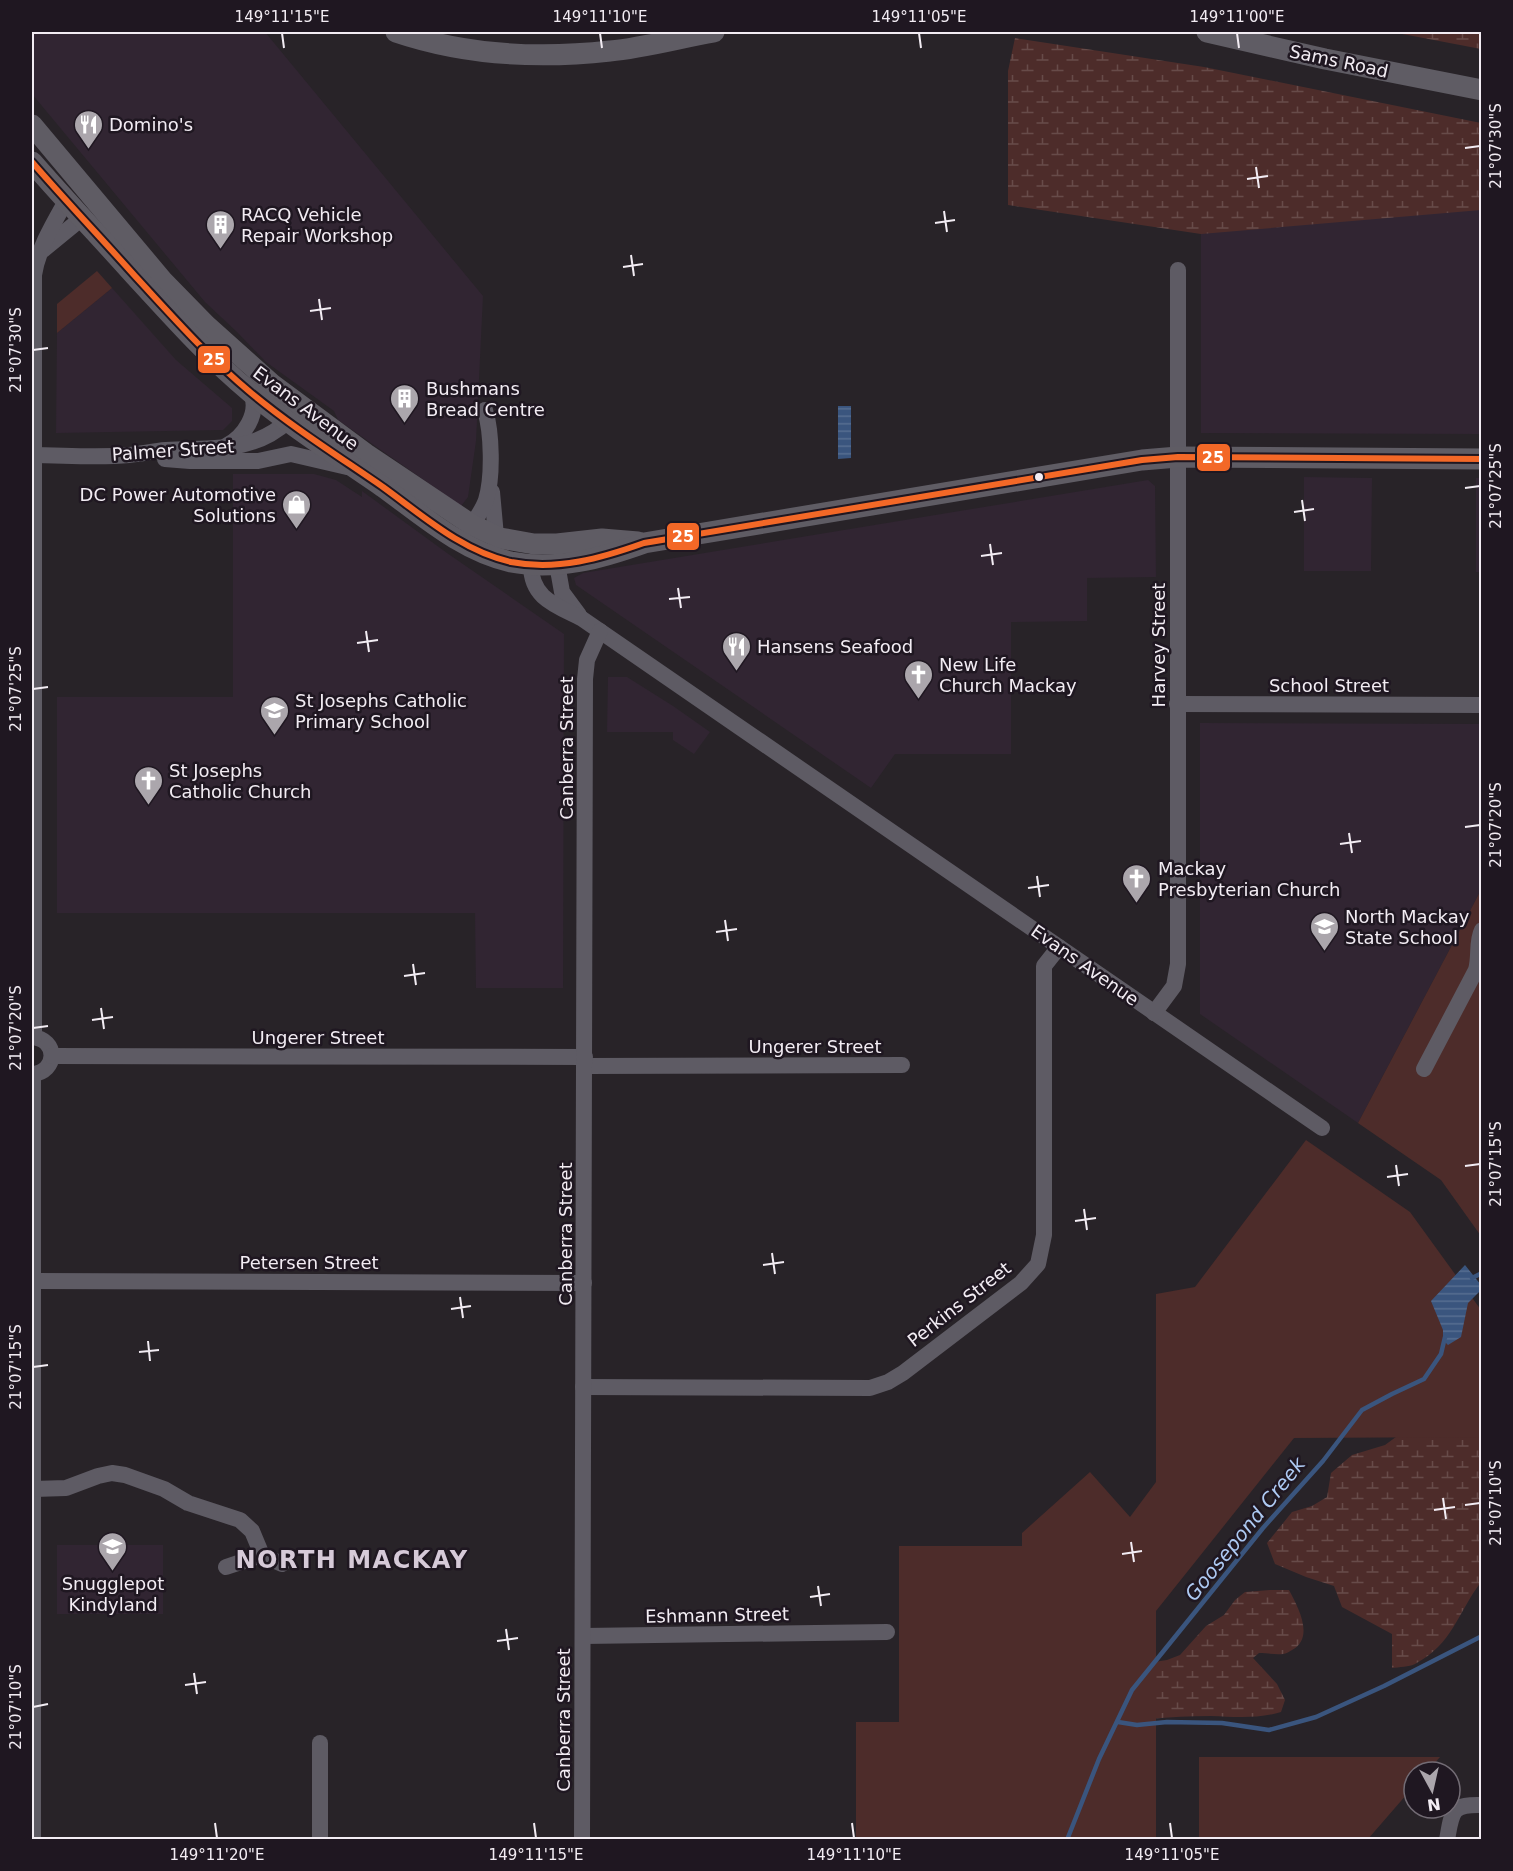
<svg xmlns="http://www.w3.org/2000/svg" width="1513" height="1871" viewBox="0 0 1513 1871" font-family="'DejaVu Sans',sans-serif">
	<defs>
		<pattern id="wetland-marsh" width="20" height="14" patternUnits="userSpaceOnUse" patternTransform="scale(1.5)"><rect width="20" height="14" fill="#4d2c2a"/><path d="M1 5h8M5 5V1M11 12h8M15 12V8" fill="none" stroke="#674b49"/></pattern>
		<pattern id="water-rules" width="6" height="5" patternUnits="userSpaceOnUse" patternTransform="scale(1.5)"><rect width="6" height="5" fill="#3a557e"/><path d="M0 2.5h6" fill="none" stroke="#576e91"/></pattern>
	</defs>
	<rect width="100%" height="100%" fill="#282328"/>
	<g fill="#312532">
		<polygon points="32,32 265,32 483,296 476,441 468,497 461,506 338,420 334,411 266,362 237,332 205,302 32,94"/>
		<polygon points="1201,169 1481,170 1481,434 1201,433"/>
		<polygon points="112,288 176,360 232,408 232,421 223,430 56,433 57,333"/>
		<polygon points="233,474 314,474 336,480 362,497 362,491 447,553 564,634 563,988 476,988 475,913 57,913 57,697 233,697"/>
		<polygon points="1304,477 1372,478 1371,571 1304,571"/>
		<rect x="1476" y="478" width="5" height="94"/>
		<polygon points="1148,480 1155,486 1156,577 1087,578 1087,621 1011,622 1011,754 895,754 871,788 576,585 574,578 583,573"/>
		<polygon points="608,677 627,677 673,706 710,732 694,754 673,740 673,732 607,732"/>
		<polygon points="1200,723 1481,724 1481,890 1358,1123 1200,1014"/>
		<rect x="57" y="1545" width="106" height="69"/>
	</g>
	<g fill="url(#wetland-marsh)">
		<polygon points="1392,32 1481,32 1481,49"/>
		<polygon points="1015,38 1204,67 1481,123 1481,210 1201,234 1008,205 1008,71"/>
		<path d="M1481 1408V1582C1458 1612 1453 1644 1415 1664 1409 1667 1399 1667 1392 1668V1634L1342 1607 1334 1586 1306 1577 1275 1564 1267 1543 1292 1512 1312 1506 1327 1497 1331 1473 1352 1455 1385 1445 1411 1426Z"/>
		<path d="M1270 1590H1289C1298 1607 1315 1638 1292 1650 1290 1651 1286 1654 1283 1654 1276 1655 1267 1653 1259 1653L1253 1658 1277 1684 1285 1700 1281 1712C1258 1719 1235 1717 1211 1716 1190 1716 1170 1717 1149 1719L1148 1663 1167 1660 1180 1655 1206 1626 1224 1615 1235 1600 1245 1592Z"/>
	</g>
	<g fill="#4d2c2a">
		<polygon points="97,271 112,288 57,333 57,304"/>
		<polygon points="1481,890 1481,1236 1441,1180 1358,1123"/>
		<polygon points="1306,1140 1410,1212 1481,1310 1481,1437 1294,1438 1156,1611 1156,1839 856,1840 856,1722 899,1722 899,1546 1022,1546 1022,1533 1090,1472 1130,1517 1156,1482 1156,1294 1195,1287"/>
		<polygon points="1199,1757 1440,1757 1427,1772 1414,1772 1414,1786 1368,1839 1199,1840"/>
	</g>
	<g fill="url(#water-rules)">
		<polygon points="838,406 851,406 851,458 838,459"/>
		<polygon points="1465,1265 1481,1285 1481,1290 1468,1303 1461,1337 1448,1345 1443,1340 1443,1330 1431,1301"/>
	</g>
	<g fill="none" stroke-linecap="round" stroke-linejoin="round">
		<g stroke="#3a557e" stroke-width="4.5">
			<polyline points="1472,1278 1482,1273"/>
			<polyline points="1118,1722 1137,1725 1167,1722 1222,1723 1269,1730 1316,1717 1384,1686 1482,1636"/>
			<polyline points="1067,1840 1099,1759 1132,1690 1263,1528 1323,1461 1362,1410 1392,1394 1424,1379 1441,1354 1445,1337"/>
		</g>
		<g stroke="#5e5b64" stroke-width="16">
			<polyline points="43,250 82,218"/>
			<path d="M226 446C244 437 260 413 251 393"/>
			<path d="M32 455C63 455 97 458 129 455 141 454 153 451 166 450 211 447 252 454 288 421"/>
			<polyline points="165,459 190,461 258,461 291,454 347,467"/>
			<polyline points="492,492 496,536"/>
			<path d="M472 525C477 517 483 509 486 500 493 477 492 433 485 410"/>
			<polyline points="557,564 562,592 579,615"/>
			<path d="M531 565C531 598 555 605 581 618L1322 1128"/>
			<polyline points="1177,704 1482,705"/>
			<polyline points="1154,1013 1174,986 1178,964 1178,270"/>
			<path d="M32 1037C58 1039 58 1072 32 1074"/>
			<path d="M34 1037V275C38 249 53 224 66 201"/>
			<polyline points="52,1056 585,1057"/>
			<polyline points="585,1066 902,1065"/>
			<path d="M1424 1069 1476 970C1480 956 1476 942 1482 930"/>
			<polyline points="33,1074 33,1840"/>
			<polyline points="34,1281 584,1283"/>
			<polyline points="583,1387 870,1388 888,1382 903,1373 1021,1283 1038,1264 1044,1235 1044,966 1059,947"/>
			<polyline points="34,1489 66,1488 98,1476 112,1473 125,1475 164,1489 188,1503 240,1520 252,1531 262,1555 226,1567"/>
			<polyline points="262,1555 282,1564"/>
			<polyline points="583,1636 887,1632"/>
			<polyline points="320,1743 320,1840"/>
			<polyline points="582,1840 585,679 587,660 600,631"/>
			<path d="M1447 1840C1452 1812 1451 1804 1482 1805"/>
		</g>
		<g stroke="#5f5c64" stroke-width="21">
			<path d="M396 32C464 55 538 59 610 51 644 48 679 38 714 32"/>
			<polyline points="1207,32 1325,59 1482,90"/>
			<polyline points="32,125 162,280 206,325 273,385 366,454 472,525 500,538 534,544 557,544 602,539 638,542"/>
			<path d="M32 162C65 200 101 238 135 276 172 316 208 357 250 392 292 427 338 456 383 487 423 516 462 551 511 562 557 571 602 558 644 543L1142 460 1178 457 1482 459"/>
		</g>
		<defs>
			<path id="bus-1" d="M32 162C65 200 101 238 135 276 172 316 208 357 250 392 292 427 338 456 383 487 423 516 462 551 511 562 557 571 602 558 644 543L1142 460 1178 457 1482 459"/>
		</defs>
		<use href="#bus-1" stroke="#1f1721" stroke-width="10"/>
		<use href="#bus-1" stroke="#f36827" stroke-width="6"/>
	</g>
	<path fill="none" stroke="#f2ecf3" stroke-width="2" d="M282 33 284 48M600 33 602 48M919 33 921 48M1237 33 1239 48M1465 148 1480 146M1256 167 1259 188M1247 179 1268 176M944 211 947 232M935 223 955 220M631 255 634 276M623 267 643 264M319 299 322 320M310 311 331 308M33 350 48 348M1465 488 1480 486M1302 500 1305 521M1294 512 1314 509M990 544 993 565M981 556 1002 553M678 588 681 608M669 599 690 597M366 631 369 652M357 643 378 640M33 689 48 687M1465 827 1480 825M1349 833 1352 853M1340 844 1361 841M1037 876 1040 897M1028 888 1049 885M725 920 728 941M716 932 737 929M413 964 416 985M404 976 425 973M101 1008 104 1029M92 1020 113 1017M33 1028 48 1026M1396 1165 1399 1186M1465 1166 1480 1164M1387 1177 1408 1174M1084 1209 1087 1230M1075 1221 1096 1218M772 1253 775 1274M763 1265 784 1262M460 1297 463 1318M451 1309 471 1306M148 1341 150 1361M139 1352 159 1350M33 1367 48 1365M1443 1498 1446 1519M1465 1505 1480 1503M1434 1510 1455 1507M1131 1542 1134 1562M1122 1554 1142 1551M818 1586 821 1606M810 1597 830 1594M506 1629 509 1650M497 1641 518 1638M194 1673 197 1694M185 1685 206 1682M33 1707 48 1704M215 1823 217 1838M534 1823 536 1838M852 1823 854 1838M1170 1823 1172 1838"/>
	<defs>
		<symbol id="restaurant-pin" viewBox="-11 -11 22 30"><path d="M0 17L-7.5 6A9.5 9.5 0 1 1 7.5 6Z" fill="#aba6ac" stroke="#1f1721"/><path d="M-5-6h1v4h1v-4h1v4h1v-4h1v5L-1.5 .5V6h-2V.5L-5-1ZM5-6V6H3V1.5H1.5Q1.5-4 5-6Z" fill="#fff"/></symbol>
		<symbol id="building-pin" viewBox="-11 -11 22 30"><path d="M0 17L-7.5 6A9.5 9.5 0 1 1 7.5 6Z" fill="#aba6ac" stroke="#1f1721"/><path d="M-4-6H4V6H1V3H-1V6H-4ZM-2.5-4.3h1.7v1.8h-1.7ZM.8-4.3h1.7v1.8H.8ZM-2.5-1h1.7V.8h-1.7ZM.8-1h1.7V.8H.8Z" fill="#fff"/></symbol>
		<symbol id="shop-pin" viewBox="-11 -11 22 30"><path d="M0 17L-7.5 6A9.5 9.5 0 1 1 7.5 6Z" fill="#aba6ac" stroke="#1f1721"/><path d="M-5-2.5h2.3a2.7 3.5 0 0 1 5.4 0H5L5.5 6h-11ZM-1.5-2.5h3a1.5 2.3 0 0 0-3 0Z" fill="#fff"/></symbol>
		<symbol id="church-pin" viewBox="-11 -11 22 30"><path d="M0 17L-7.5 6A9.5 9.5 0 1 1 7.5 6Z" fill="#aba6ac" stroke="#1f1721"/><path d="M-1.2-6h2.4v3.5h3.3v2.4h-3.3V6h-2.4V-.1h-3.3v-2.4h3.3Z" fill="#fff"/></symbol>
		<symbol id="school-pin" viewBox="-11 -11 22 30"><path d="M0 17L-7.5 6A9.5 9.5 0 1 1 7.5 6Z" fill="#aba6ac" stroke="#1f1721"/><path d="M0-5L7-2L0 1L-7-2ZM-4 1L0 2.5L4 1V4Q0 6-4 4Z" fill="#fff"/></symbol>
	</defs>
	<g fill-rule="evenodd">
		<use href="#restaurant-pin" x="72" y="108" width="33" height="45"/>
		<use href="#building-pin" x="204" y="208" width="33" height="45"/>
		<use href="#building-pin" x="388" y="382" width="33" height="45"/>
		<use href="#shop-pin" x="280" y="488" width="33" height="45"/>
		<use href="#restaurant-pin" x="720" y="630" width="33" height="45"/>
		<use href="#church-pin" x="902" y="658" width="33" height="45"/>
		<use href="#school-pin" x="258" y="694" width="33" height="45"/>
		<use href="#church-pin" x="132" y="764" width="33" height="45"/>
		<use href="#church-pin" x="1120" y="862" width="33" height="45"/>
		<use href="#school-pin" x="1308" y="910" width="33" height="45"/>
		<use href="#school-pin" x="96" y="1530" width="33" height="45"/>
	</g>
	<circle fill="#f2ecf3" stroke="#1f1721" stroke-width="2" cx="1039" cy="477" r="5"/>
	<g text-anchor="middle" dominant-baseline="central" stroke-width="5" stroke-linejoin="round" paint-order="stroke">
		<g font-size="18" fill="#f2ecf3" stroke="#1f1721">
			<text transform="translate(1339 61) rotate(12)">Sams Road</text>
			<text transform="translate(306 408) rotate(37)">Evans Avenue</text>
			<text transform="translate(173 450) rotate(-4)">Palmer Street</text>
			<text transform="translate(1158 645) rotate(-90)">Harvey Street</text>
			<text x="1329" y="685">School Street</text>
			<text transform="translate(566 748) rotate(-90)">Canberra Street</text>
			<text transform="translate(1085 965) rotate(35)">Evans Avenue</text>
			<text x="318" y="1037">Ungerer Street</text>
			<text x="815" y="1046">Ungerer Street</text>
			<text transform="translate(565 1234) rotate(-90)">Canberra Street</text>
			<text x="309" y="1262">Petersen Street</text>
			<text transform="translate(959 1304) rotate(-38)">Perkins Street</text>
			<text transform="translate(717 1615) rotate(-1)">Eshmann Street</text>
			<text transform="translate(563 1720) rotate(-90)">Canberra Street</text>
		</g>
		<g font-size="18" fill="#f2ecf3" stroke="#1f1721" text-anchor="start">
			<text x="109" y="124">Domino's</text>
			<text x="241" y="214">RACQ Vehicle<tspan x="241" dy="21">Repair Workshop</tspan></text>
			<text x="426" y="388">Bushmans<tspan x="426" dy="21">Bread Centre</tspan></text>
			<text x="276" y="494" text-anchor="end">DC Power Automotive<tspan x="276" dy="21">Solutions</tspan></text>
			<text x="757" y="646">Hansens Seafood</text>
			<text x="939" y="664">New Life<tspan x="939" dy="21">Church Mackay</tspan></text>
			<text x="295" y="700">St Josephs Catholic<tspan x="295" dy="21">Primary School</tspan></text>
			<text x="169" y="770">St Josephs<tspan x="169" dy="21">Catholic Church</tspan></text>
			<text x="1158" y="868">Mackay<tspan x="1158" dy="21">Presbyterian Church</tspan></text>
			<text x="1345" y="916">North Mackay<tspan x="1345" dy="21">State School</tspan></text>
			<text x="113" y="1583" text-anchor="middle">Snugglepot<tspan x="113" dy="21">Kindyland</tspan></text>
		</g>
		<g font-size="20" font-style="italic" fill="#aecaf3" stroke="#1f1721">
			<text transform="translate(1245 1529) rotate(-51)">Goosepond Creek</text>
		</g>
		<g font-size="24" font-weight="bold" letter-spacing="1.5" fill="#d6cad8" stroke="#1f1721">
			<text x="352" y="1560">NORTH MACKAY</text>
		</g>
	</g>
	<g stroke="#1f1721" stroke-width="2">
		<rect x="197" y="345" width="34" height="29" rx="6" fill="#f36827"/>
		<rect x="1196" y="443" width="35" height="29" rx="6" fill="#f36827"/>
		<rect x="666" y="522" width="34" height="29" rx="6" fill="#f36827"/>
	</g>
	<g font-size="16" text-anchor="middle" font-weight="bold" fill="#fff">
		<text x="214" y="365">25</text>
		<text x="1213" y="463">25</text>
		<text x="683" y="542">25</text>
	</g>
	<rect width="1513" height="1871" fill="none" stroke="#1f1721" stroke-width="66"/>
	<g transform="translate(1432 1790) rotate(172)"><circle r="28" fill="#1f1721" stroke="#736c75" stroke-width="1.5"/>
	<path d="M0-4.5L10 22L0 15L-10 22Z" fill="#aba6ac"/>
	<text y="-9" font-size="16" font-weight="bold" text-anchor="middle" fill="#f2ecf3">N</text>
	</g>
	<rect x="33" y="33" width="1447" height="1805" fill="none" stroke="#f2ecf3" stroke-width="2"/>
	<g font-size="15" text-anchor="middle" fill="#f2ecf3">
		<text x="282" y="22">149°11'15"E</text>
		<text x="600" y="22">149°11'10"E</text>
		<text x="919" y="22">149°11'05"E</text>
		<text x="1237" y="22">149°11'00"E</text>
		<text transform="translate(1496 146) rotate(-90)" y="5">21°07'30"S</text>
		<text transform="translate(16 350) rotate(-90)" y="5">21°07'30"S</text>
		<text transform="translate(1496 486) rotate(-90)" y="5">21°07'25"S</text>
		<text transform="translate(16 689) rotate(-90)" y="5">21°07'25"S</text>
		<text transform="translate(1496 825) rotate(-90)" y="5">21°07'20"S</text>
		<text transform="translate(16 1028) rotate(-90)" y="5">21°07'20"S</text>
		<text transform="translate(1496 1164) rotate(-90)" y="5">21°07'15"S</text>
		<text transform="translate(16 1367) rotate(-90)" y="5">21°07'15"S</text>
		<text transform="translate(1496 1503) rotate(-90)" y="5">21°07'10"S</text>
		<text transform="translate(16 1707) rotate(-90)" y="5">21°07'10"S</text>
		<text x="217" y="1860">149°11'20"E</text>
		<text x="536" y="1860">149°11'15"E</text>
		<text x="854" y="1860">149°11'10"E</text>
		<text x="1172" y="1860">149°11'05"E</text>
	</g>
</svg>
